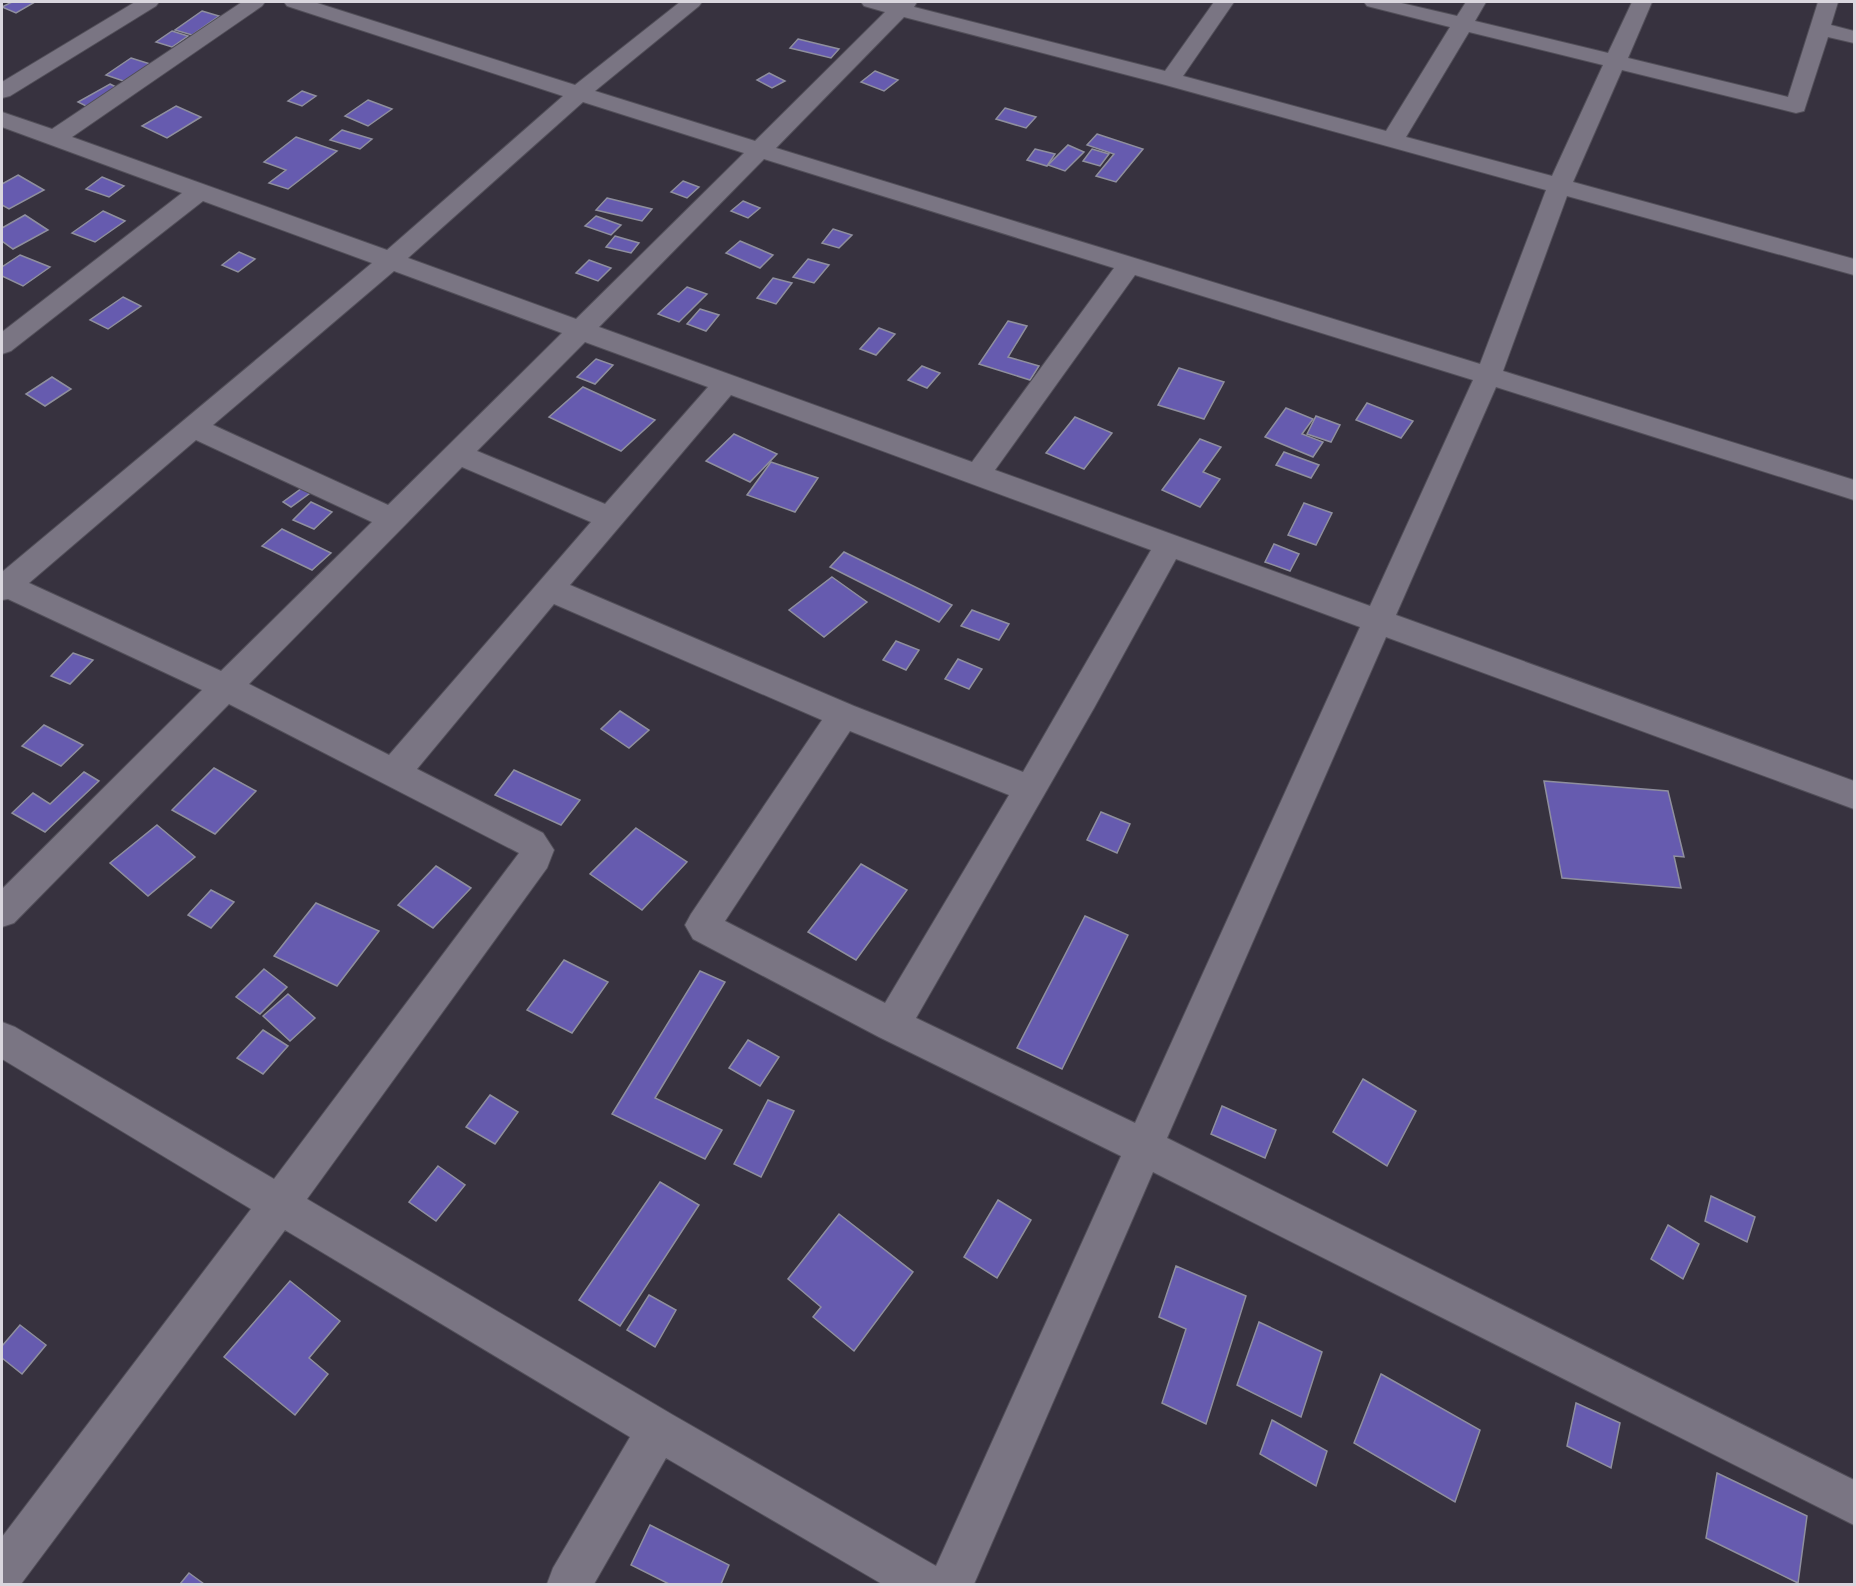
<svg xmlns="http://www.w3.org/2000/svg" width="1856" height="1586" viewBox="0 0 1856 1586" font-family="Helvetica,sans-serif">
	<rect width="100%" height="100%" fill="#37323f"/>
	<g fill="#665baf" stroke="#8f8f9e" stroke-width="1.5">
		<polygon points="12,2 35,2 16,13 2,7"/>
		<polygon points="202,11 219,16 192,35 175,30"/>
		<polygon points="172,31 188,36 172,47 156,42"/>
		<polygon points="798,39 839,49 831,58 790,48"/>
		<polygon points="131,58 163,68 138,86 106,75"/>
		<polygon points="875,71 898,80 884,91 861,82"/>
		<polygon points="769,73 785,81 772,88 757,80"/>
		<polygon points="110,84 130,94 98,112 78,102"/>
		<polygon points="302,91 316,96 302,106 288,101"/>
		<polygon points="368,100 392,109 368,126 345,116"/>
		<polygon points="176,106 201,117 167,138 142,126"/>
		<polygon points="1005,108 1036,117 1026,128 996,119"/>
		<polygon points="342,130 372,139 360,149 330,140"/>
		<polygon points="1097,134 1143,149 1116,182 1096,176 1114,154 1087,145"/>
		<polygon points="296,137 337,151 288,189 269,183 286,170 264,162"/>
		<polygon points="1068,145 1084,152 1065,171 1048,165"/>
		<polygon points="1035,149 1055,154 1047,166 1027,160"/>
		<polygon points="1092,149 1109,154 1100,166 1083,161"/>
		<polygon points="18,175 44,190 9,209 2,205 2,184"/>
		<polygon points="102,177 124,186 109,197 86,189"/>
		<polygon points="683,181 699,187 687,198 671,192"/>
		<polygon points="607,198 652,209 642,221 596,210"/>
		<polygon points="743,201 760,208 748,218 731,211"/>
		<polygon points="103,211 125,221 95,242 72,233"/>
		<polygon points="25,215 48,230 13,249 2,241 2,228"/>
		<polygon points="596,216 621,225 611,235 585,226"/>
		<polygon points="833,229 852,235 839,248 822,243"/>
		<polygon points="615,236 639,243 631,253 606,247"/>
		<polygon points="740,241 773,255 760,268 726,253"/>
		<polygon points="239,252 255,259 238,272 222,265"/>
		<polygon points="20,255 50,267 23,286 2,276 2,267"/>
		<polygon points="808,259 829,265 814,283 793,277"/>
		<polygon points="589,260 611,268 598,281 576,273"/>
		<polygon points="773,278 792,283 776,304 757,298"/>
		<polygon points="687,287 707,294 679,322 658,314"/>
		<polygon points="123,297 141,306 108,329 90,320"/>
		<polygon points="700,309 719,315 706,331 687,324"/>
		<polygon points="1008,321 1027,326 1008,357 1039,366 1030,380 979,364"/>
		<polygon points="879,328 895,334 876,355 860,349"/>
		<polygon points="596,359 613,365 595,384 577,377"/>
		<polygon points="922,366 940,373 927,388 908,380"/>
		<polygon points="1179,368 1224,382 1204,419 1158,405"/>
		<polygon points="52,377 71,389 45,406 26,394"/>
		<polygon points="583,387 655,420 621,451 549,417"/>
		<polygon points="1367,403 1413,421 1401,438 1356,420"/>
		<polygon points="1286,408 1313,419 1302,434 1323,442 1313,457 1265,437"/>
		<polygon points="1316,416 1340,425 1331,442 1307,434"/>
		<polygon points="1075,417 1112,433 1084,469 1046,453"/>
		<polygon points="734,434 777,454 750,482 706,461"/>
		<polygon points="1200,439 1221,447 1203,472 1220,479 1200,507 1162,490"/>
		<polygon points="1284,452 1319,465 1311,478 1276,465"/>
		<polygon points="771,462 818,478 795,512 747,495"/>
		<polygon points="309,483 317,488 291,507 283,502"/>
		<polygon points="311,502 332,512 314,529 293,520"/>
		<polygon points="1304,503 1332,513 1316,545 1288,535"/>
		<polygon points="282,529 331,553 312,570 262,546"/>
		<polygon points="1274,544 1299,554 1290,571 1265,562"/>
		<polygon points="844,552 952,605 939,622 830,567"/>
		<polygon points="832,577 867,602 824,637 789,610"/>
		<polygon points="972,610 1009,624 999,640 961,626"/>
		<polygon points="896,641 919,650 906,670 883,660"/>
		<polygon points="73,653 93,660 70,684 51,676"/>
		<polygon points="958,659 982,669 969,689 945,679"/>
		<polygon points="620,711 649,730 629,748 601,729"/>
		<polygon points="44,725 83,745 61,766 22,746"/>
		<polygon points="214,768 256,791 215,834 172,810"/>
		<polygon points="514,770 580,800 561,825 495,795"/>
		<polygon points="84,772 99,781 45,832 12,813 33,793 50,804"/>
		<polygon points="1544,781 1668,791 1684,857 1674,856 1681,888 1562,878"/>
		<polygon points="1101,812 1130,824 1117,853 1087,840"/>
		<polygon points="157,825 195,857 148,896 110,863"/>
		<polygon points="636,828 687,862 642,910 590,874"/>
		<polygon points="861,864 907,890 856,960 808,932"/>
		<polygon points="436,866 471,888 433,928 398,905"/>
		<polygon points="211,890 234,902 211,928 188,915"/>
		<polygon points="316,903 379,931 337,986 274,956"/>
		<polygon points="1085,916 1128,935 1062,1069 1017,1048"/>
		<polygon points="564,960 608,982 572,1033 527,1010"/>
		<polygon points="264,969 287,987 260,1014 236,997"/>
		<polygon points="700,971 725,982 655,1098 722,1130 705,1159 612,1114"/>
		<polygon points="288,994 315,1018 290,1041 263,1016"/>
		<polygon points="263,1030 288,1046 263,1074 237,1058"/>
		<polygon points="748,1040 779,1057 760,1086 729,1068"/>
		<polygon points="1363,1079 1416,1111 1387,1166 1333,1132"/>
		<polygon points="490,1095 518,1112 495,1144 466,1127"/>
		<polygon points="768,1100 794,1111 761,1177 734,1164"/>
		<polygon points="1222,1106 1276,1130 1265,1158 1211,1134"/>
		<polygon points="438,1166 465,1185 436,1221 409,1202"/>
		<polygon points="660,1182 699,1205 620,1326 579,1300"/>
		<polygon points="1711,1196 1755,1217 1747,1242 1705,1221"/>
		<polygon points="998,1200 1031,1220 997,1278 964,1257"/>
		<polygon points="839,1214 913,1272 854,1351 813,1317 821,1307 788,1279"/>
		<polygon points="1668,1225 1699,1244 1683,1279 1651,1259"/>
		<polygon points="1176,1266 1246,1296 1206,1424 1162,1403 1186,1329 1159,1317"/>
		<polygon points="290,1281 340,1321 309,1358 328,1374 295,1415 224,1357"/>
		<polygon points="649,1295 676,1310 655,1347 627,1330"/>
		<polygon points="1259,1322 1322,1352 1301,1417 1237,1385"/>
		<polygon points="20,1325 46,1345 22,1374 2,1358 2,1346"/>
		<polygon points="1381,1374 1480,1430 1455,1502 1354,1443"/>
		<polygon points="1576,1403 1620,1423 1611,1468 1567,1446"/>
		<polygon points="1272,1420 1327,1451 1316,1486 1260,1454"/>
		<polygon points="1717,1473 1807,1516 1798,1583 1706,1538"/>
		<polygon points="650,1525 729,1565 721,1584 669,1584 631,1565"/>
		<polygon points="189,1573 204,1584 180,1584"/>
	</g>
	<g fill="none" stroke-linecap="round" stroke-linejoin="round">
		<defs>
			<g id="minor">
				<polygon points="135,2 159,2 156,6 10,96 2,98 2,82"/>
				<path d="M242 2H265L262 6 72 137 387 250 563 96 287 6 284 2H314L575 85 680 2H702L699 6 595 91 755 141 885 12 864 6 861 2H917L914 7 1165 71 1214 2H1234L1183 76 1386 131 1450 27 1367 6 1364 2H1397L1457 16 1466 2H1486L1475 21 1608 53 1632 2H1652L1628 58 1788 97 1818 2H1838L1831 25 1854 31V43L1828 37 1804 111 1796 113 1622 70 1573 182 1854 259V275L1567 196 1503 371 1854 480V500L1496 387 1396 615 1854 781V809L1386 637 1167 1138 1854 1480V1525L1153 1172 974 1584H882L666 1458 594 1584H547L553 1568 630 1437 285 1230 21 1584H2V1537L251 1209 2 1059V1022L15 1027 274 1179 519 853 229 704 14 923 2 927V889L202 690 8 599 2 600V572L372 263 203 201 11 351 2 354V332L182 193 2 127V112L52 129ZM904 17 1162 84 1546 190 1480 364 776 148ZM1469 32 1603 65 1552 176 1406 137ZM583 102 744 153 576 319 408 258ZM764 159 1114 268 972 462 599 327ZM394 271 562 333 388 505 213 425ZM1135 275 1473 380 1370 606 995 470ZM585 342 708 387 605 504 477 451ZM731 395 1151 550 1023 772 854 706 570 585ZM196 440 372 522 221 671 29 583ZM462 467 591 522 389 755 249 684ZM1176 559 1360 627 1135 1123 916 1018 1094 708ZM554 604 822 720 691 914 685 925 693 939 879 1037 1121 1156 936 1566 673 1415 307 1199 547 868 554 850 543 833 417 769ZM850 731 1009 795 885 1003 725 921Z"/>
			</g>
		</defs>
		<use href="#minor" stroke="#524f59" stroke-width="2"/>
		<use href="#minor" fill="#7a7583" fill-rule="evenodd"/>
	</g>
	<rect width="1856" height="1586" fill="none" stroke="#d9d6de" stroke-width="6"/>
</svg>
